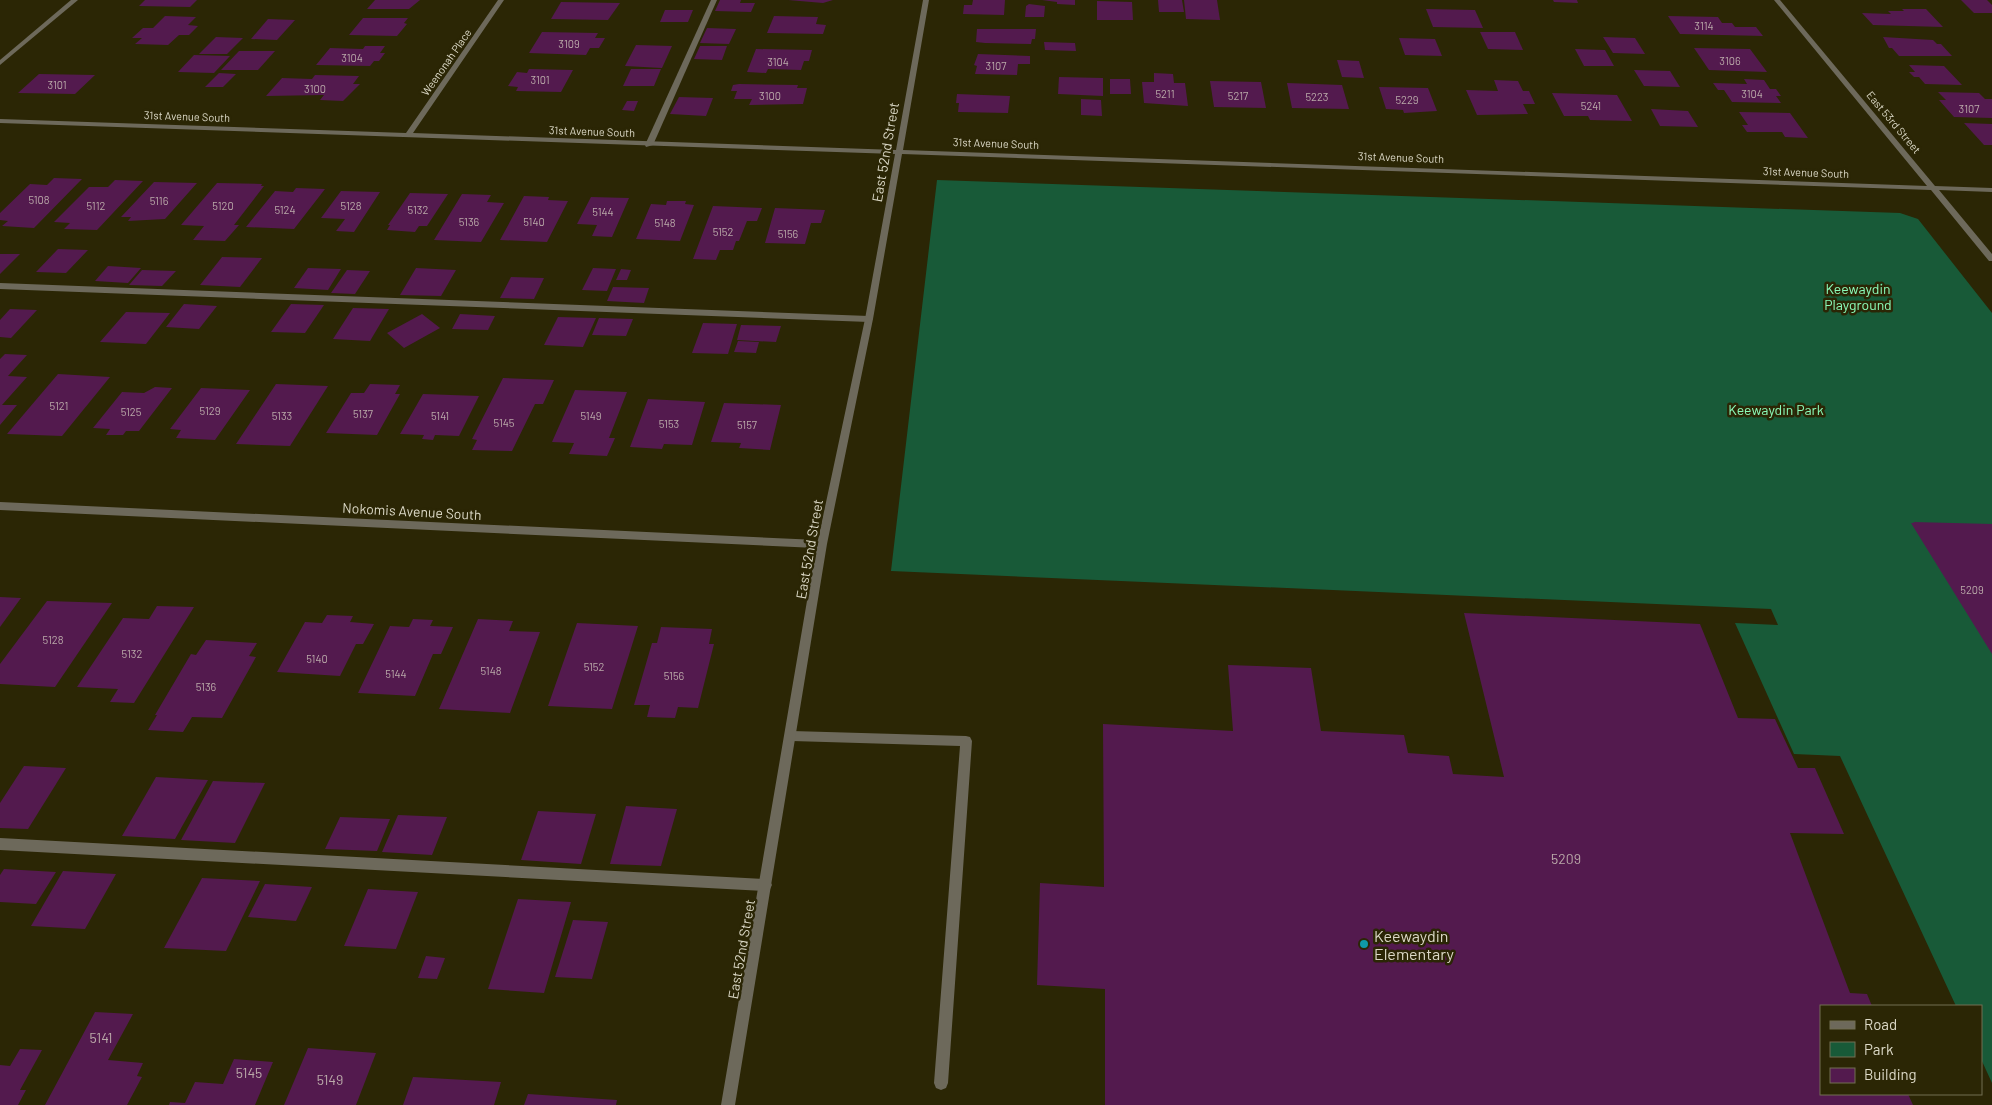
<svg xmlns="http://www.w3.org/2000/svg" width="1992" height="1105" viewBox="0 0 1992 1105" font-family="Barlow,sans-serif">
	<rect width="100%" height="100%" fill="#2b2605"/>
	<polygon fill="#185a38" points="937,180 1900,213 1918,219 1992,313 1992,1083 1981,1059 1981,1006 1956,1006 1840,756 1794,754 1735,623 1778,625 1771,609 891,571"/>
	<g fill="#531a4e">
		<polygon points="145,0 197,0 190,7 139,6"/>
		<polygon points="375,0 420,0 409,9 367,9"/>
		<polygon points="720,0 741,0 740,3 755,3 751,12 715,11"/>
		<polygon points="788,0 833,0 823,3"/>
		<polygon points="973,0 1005,0 1004,15 963,14 964,5 972,5"/>
		<polygon points="1042,0 1075,0 1075,5 1057,4 1057,2"/>
		<polygon points="1158,0 1182,0 1184,12 1159,12"/>
		<polygon points="1184,0 1217,0 1220,20 1186,19"/>
		<polygon points="1553,0 1577,0 1578,3 1554,2"/>
		<polygon points="1961,0 1987,0 1992,5 1992,13 1974,13"/>
		<polygon points="1097,1 1132,2 1133,20 1097,20"/>
		<polygon points="561,2 620,3 608,20 551,19"/>
		<polygon points="1029,4 1045,6 1044,17 1025,17 1026,6"/>
		<polygon points="1426,9 1475,10 1483,28 1433,27"/>
		<polygon points="1902,9 1926,9 1943,27 1873,25 1862,13 1891,14 1888,11 1904,11"/>
		<polygon points="665,10 693,10 688,22 660,22"/>
		<polygon points="165,16 196,17 188,25 198,26 189,35 179,35 168,45 135,44 142,38 132,38 143,28 153,28"/>
		<polygon points="774,16 818,17 816,24 826,25 823,34 767,33"/>
		<polygon points="1668,16 1718,17 1722,23 1732,23 1735,27 1756,27 1763,36 1680,34"/>
		<polygon points="363,18 408,18 404,23 407,24 397,36 349,35"/>
		<polygon points="268,19 295,20 277,40 251,39"/>
		<polygon points="707,28 736,29 729,44 700,43"/>
		<polygon points="977,29 1036,29 1035,39 1032,39 1031,44 985,43 976,42"/>
		<polygon points="542,32 598,33 595,38 605,38 599,48 590,48 586,55 529,53"/>
		<polygon points="1480,32 1515,32 1523,50 1488,49"/>
		<polygon points="216,37 243,38 227,54 199,54"/>
		<polygon points="1603,37 1635,38 1645,54 1613,53"/>
		<polygon points="1883,37 1933,40 1937,44 1941,44 1952,56 1899,56 1892,48 1889,48"/>
		<polygon points="1399,38 1435,39 1442,56 1405,55"/>
		<polygon points="1044,42 1075,43 1076,51 1045,50"/>
		<polygon points="636,45 672,46 662,68 625,66"/>
		<polygon points="365,46 385,46 380,53 385,53 379,61 374,61 370,66 316,65 330,48 363,49"/>
		<polygon points="700,46 727,46 722,60 694,59"/>
		<polygon points="1694,48 1750,49 1767,72 1709,70"/>
		<polygon points="756,49 812,50 809,61 804,61 801,70 768,69 766,73 747,72"/>
		<polygon points="1575,49 1605,50 1614,66 1584,66"/>
		<polygon points="239,51 275,51 258,70 221,70"/>
		<polygon points="978,54 1030,56 1030,64 1018,64 1017,75 975,74 977,66 974,65"/>
		<polygon points="194,55 230,56 214,73 178,72"/>
		<polygon points="1337,60 1359,61 1364,78 1342,77"/>
		<polygon points="1909,65 1944,66 1962,85 1925,84 1919,77 1914,77 1909,72 1915,72"/>
		<polygon points="529,69 573,70 561,92 516,91 518,87 508,86 517,72 527,73"/>
		<polygon points="631,69 661,69 654,86 623,86"/>
		<polygon points="1634,70 1670,71 1680,87 1644,86"/>
		<polygon points="219,73 236,74 223,87 205,87"/>
		<polygon points="1154,73 1173,74 1174,83 1185,83 1188,106 1144,103 1142,82 1154,82"/>
		<polygon points="39,74 95,75 75,94 18,93"/>
		<polygon points="315,75 359,76 353,84 360,84 343,101 320,100 324,95 266,96 282,78 312,79"/>
		<polygon points="1059,77 1103,78 1103,96 1058,94"/>
		<polygon points="1110,79 1130,79 1131,94 1110,94"/>
		<polygon points="1744,79 1764,80 1770,89 1776,89 1781,96 1776,96 1781,103 1732,102 1724,90 1718,90 1713,83 1747,84"/>
		<polygon points="1494,80 1518,81 1523,91 1529,91 1535,104 1523,104 1528,114 1477,115 1466,90 1498,91"/>
		<polygon points="1210,81 1261,82 1266,108 1214,107"/>
		<polygon points="1287,83 1342,85 1349,109 1292,108"/>
		<polygon points="739,84 798,85 797,88 807,88 803,104 749,105 752,99 734,99 737,91 731,91 733,85"/>
		<polygon points="1379,87 1428,88 1437,111 1404,113 1403,110 1386,109"/>
		<polygon points="1938,92 1979,93 1985,99 1992,99 1992,118 1954,117 1939,100 1946,100"/>
		<polygon points="1552,93 1617,95 1632,121 1590,120 1588,116 1564,116"/>
		<polygon points="957,94 1010,96 1008,113 958,112 959,103 956,103"/>
		<polygon points="679,97 713,98 706,116 670,114"/>
		<polygon points="1081,99 1101,100 1102,116 1081,115"/>
		<polygon points="627,101 638,101 634,111 622,110"/>
		<polygon points="1651,109 1688,111 1698,127 1660,126"/>
		<polygon points="1739,112 1790,113 1808,138 1785,137 1782,132 1747,132 1742,125 1748,125"/>
		<polygon points="1964,123 1992,124 1992,145 1984,145"/>
		<polygon points="54,178 82,179 34,228 2,226 8,221 0,220 0,213 30,184 47,185"/>
		<polygon points="115,180 143,181 97,230 64,229 70,223 54,222 89,187 108,187"/>
		<polygon points="154,182 197,183 165,219 128,221 131,217 121,217"/>
		<polygon points="217,183 262,184 261,186 264,186 234,225 239,225 225,241 193,240 204,226 181,225"/>
		<polygon points="296,188 325,189 294,229 246,227 275,191 293,192"/>
		<polygon points="341,191 380,192 354,232 336,231 345,219 321,218"/>
		<polygon points="410,193 448,194 427,226 419,226 415,232 387,230 390,225 388,225"/>
		<polygon points="462,194 491,195 487,202 504,203 481,242 434,240"/>
		<polygon points="524,196 549,197 548,200 568,201 547,242 500,240"/>
		<polygon points="591,197 629,198 612,237 592,236 597,225 577,224"/>
		<polygon points="667,201 686,201 685,204 694,205 680,241 636,239 651,204 666,205"/>
		<polygon points="713,206 762,208 757,221 747,221 739,241 736,241 733,250 720,250 716,260 693,259"/>
		<polygon points="775,208 825,210 821,223 811,223 805,244 765,243"/>
		<polygon points="58,249 88,250 66,273 36,272"/>
		<polygon points="0,254 20,254 0,274"/>
		<polygon points="222,257 262,258 240,287 200,285"/>
		<polygon points="108,266 141,268 128,283 95,281"/>
		<polygon points="308,268 341,269 328,290 294,288"/>
		<polygon points="416,268 456,270 441,296 400,295"/>
		<polygon points="593,268 616,269 607,291 582,290"/>
		<polygon points="621,269 631,270 627,280 616,280"/>
		<polygon points="142,270 176,271 162,286 129,285"/>
		<polygon points="347,270 370,271 355,294 331,293"/>
		<polygon points="511,277 544,278 534,299 500,298"/>
		<polygon points="613,287 649,288 644,303 607,301"/>
		<polygon points="184,304 217,306 199,329 166,327"/>
		<polygon points="291,304 324,305 305,333 271,332"/>
		<polygon points="353,308 389,309 370,341 333,339"/>
		<polygon points="10,309 37,310 11,338 0,337 0,320"/>
		<polygon points="126,312 170,313 146,344 100,342"/>
		<polygon points="422,314 440,328 404,348 387,333"/>
		<polygon points="460,314 495,316 488,330 452,329"/>
		<polygon points="558,317 596,318 583,347 544,345"/>
		<polygon points="599,318 633,319 626,336 592,335"/>
		<polygon points="703,323 737,324 728,354 692,353"/>
		<polygon points="741,325 781,326 776,342 737,340"/>
		<polygon points="738,341 759,342 756,353 734,352"/>
		<polygon points="5,354 27,355 8,376 27,377 2,405 17,405 0,425 0,359"/>
		<polygon points="58,374 110,377 62,436 7,434"/>
		<polygon points="503,378 554,380 543,404 535,404 512,451 472,450 477,440 472,439"/>
		<polygon points="276,384 328,386 290,446 236,444"/>
		<polygon points="370,384 400,385 395,394 400,394 377,435 326,433 351,393 364,393"/>
		<polygon points="155,387 172,388 139,431 126,431 123,435 106,435 110,429 93,428 122,392 144,393"/>
		<polygon points="201,388 250,390 215,440 176,438 181,430 170,429"/>
		<polygon points="575,390 627,392 609,438 615,438 607,456 569,454 574,443 552,442"/>
		<polygon points="423,394 479,396 459,436 435,435 433,440 422,439 424,435 400,434"/>
		<polygon points="648,399 705,402 692,445 664,444 662,449 630,447"/>
		<polygon points="724,403 781,405 770,450 739,448 741,443 711,442"/>
		<polygon points="1913,522 1992,524 1992,654 1911,523 1914,523"/>
		<polygon points="0,597 21,598 0,627"/>
		<polygon points="47,601 112,603 55,687 0,684 0,664"/>
		<polygon points="157,606 194,607 134,703 110,702 118,689 77,687 123,618 149,619"/>
		<polygon points="1464,613 1700,624 1738,718 1775,719 1798,768 1815,768 1844,834 1790,833 1850,993 1867,994 1872,1006 1821,1006 1821,1094 1908,1094 1913,1105 1105,1105 1105,989 1037,985 1040,883 1104,887 1103,724 1233,731 1228,665 1311,668 1321,731 1404,735 1408,753 1449,756 1453,774 1504,777"/>
		<polygon points="327,615 353,616 350,622 374,624 363,644 356,644 340,676 277,672 305,622 322,623"/>
		<polygon points="413,619 433,620 430,626 453,627 441,654 433,654 415,696 358,693 390,626 409,627"/>
		<polygon points="478,619 513,621 509,631 540,632 510,713 439,709"/>
		<polygon points="577,623 638,626 612,709 548,706"/>
		<polygon points="661,627 712,629 709,644 714,644 698,708 678,707 675,718 647,717 650,705 634,705 652,643 657,643"/>
		<polygon points="206,640 257,643 249,656 256,657 222,718 192,717 183,732 148,730 157,715 155,715 191,654 196,655"/>
		<polygon points="24,766 66,768 28,829 0,828 0,803"/>
		<polygon points="156,777 208,780 175,839 122,836"/>
		<polygon points="213,781 265,783 235,843 181,840"/>
		<polygon points="626,806 677,809 661,866 610,864"/>
		<polygon points="538,811 596,814 581,864 521,860"/>
		<polygon points="398,815 447,817 432,855 382,852"/>
		<polygon points="340,817 390,819 377,851 325,849"/>
		<polygon points="4,869 56,872 36,904 0,902 0,875"/>
		<polygon points="63,871 116,874 85,929 31,926"/>
		<polygon points="202,878 260,881 226,951 164,948"/>
		<polygon points="265,884 312,887 296,921 248,917"/>
		<polygon points="368,889 418,892 396,949 344,946"/>
		<polygon points="518,899 571,902 544,993 488,989"/>
		<polygon points="573,920 608,922 592,979 555,977"/>
		<polygon points="426,956 445,958 437,979 418,978"/>
		<polygon points="95,1012 133,1014 108,1060 143,1063 137,1076 142,1077 127,1105 45,1105"/>
		<polygon points="308,1048 376,1053 356,1105 284,1105"/>
		<polygon points="20,1049 42,1050 20,1090 26,1090 18,1105 0,1105 0,1065 10,1066"/>
		<polygon points="234,1059 273,1062 255,1105 169,1105 170,1102 185,1103 195,1082 223,1084"/>
		<polygon points="413,1077 501,1082 494,1105 403,1105"/>
		<polygon points="528,1094 617,1100 616,1105 524,1105"/>
	</g>
	<g fill="none" stroke-linecap="round" stroke-linejoin="round">
		<g fill="#6d695b" fill-rule="evenodd">
			<polygon points="711,0 717,0 653,145 646,147 645,145"/>
			<polygon points="0,283 869,316 873,319 869,322 0,289"/>
			<polygon points="792,731 966,736 970,737 972,741 948,1083 946,1088 941,1090 936,1088 934,1083 960,746 792,741 788,740 786,736 788,732"/>
			<polygon points="0,838 766,879 770,881 772,885 770,889 766,891 0,850"/>
		</g>
		<g fill="#6d695b" fill-rule="evenodd">
			<polygon points="71,0 78,0 0,65 0,60"/>
			<polygon points="498,0 504,0 413,133 896,150 923,0 929,0 903,150 1927,186 1774,0 1780,0 1935,186 1992,188 1992,192 1939,190 1992,254 1992,261 1989,261 1931,190 902,154 873,319 827,544 735,1105 721,1105 816,548 0,510 0,502 818,540 865,319 895,154 0,123 0,119 406,133"/>
		</g>
	</g>
	<circle fill="#0f9aa8" stroke="#2b2605" stroke-width="2" cx="1364" cy="944" r="5"/>
	<g text-anchor="middle" dominant-baseline="central" stroke-width="5" stroke-linejoin="round" paint-order="stroke">
		<g font-size="11" fill="#baa9a9">
			<text x="1704" y="25">3114</text>
			<text x="569" y="43">3109</text>
			<text x="352" y="57">3104</text>
			<text x="1730" y="60">3106</text>
			<text x="778" y="61">3104</text>
			<text x="996" y="65">3107</text>
			<text x="540" y="79">3101</text>
			<text x="57" y="84">3101</text>
			<text x="315" y="88">3100</text>
			<text x="1165" y="93">5211</text>
			<text x="1752" y="93">3104</text>
			<text x="770" y="95">3100</text>
			<text x="1238" y="95">5217</text>
			<text x="1317" y="96">5223</text>
			<text x="1407" y="99">5229</text>
			<text x="1591" y="105">5241</text>
			<text x="1969" y="108">3107</text>
			<text x="39" y="199">5108</text>
			<text x="159" y="200">5116</text>
			<text x="96" y="205">5112</text>
			<text x="223" y="205">5120</text>
			<text x="351" y="205">5128</text>
			<text x="285" y="209">5124</text>
			<text x="418" y="209">5132</text>
			<text x="603" y="211">5144</text>
			<text x="469" y="221">5136</text>
			<text x="534" y="221">5140</text>
			<text x="665" y="222">5148</text>
			<text x="723" y="231">5152</text>
			<text x="788" y="233">5156</text>
			<text x="59" y="405">5121</text>
			<text x="210" y="410">5129</text>
			<text x="131" y="411">5125</text>
			<text x="363" y="413">5137</text>
			<text x="282" y="415">5133</text>
			<text x="440" y="415">5141</text>
			<text x="591" y="415">5149</text>
			<text x="504" y="422">5145</text>
			<text x="669" y="423">5153</text>
			<text x="747" y="424">5157</text>
			<text x="1972" y="589">5209</text>
			<text x="53" y="639">5128</text>
			<text x="132" y="653">5132</text>
			<text x="317" y="658">5140</text>
			<text x="594" y="666">5152</text>
			<text x="491" y="670">5148</text>
			<text x="396" y="673">5144</text>
			<text x="674" y="675">5156</text>
			<text x="206" y="686">5136</text>
		</g>
		<g font-size="11" fill="#dcd9c7" stroke="#2b2605">
			<text transform="translate(446 62) rotate(-55)">Weenonah Place</text>
			<text transform="translate(187 116) rotate(2)">31st Avenue South</text>
			<text transform="translate(1894 122) rotate(50)">East 53rd Street</text>
			<text transform="translate(592 131) rotate(2)">31st Avenue South</text>
			<text transform="translate(996 143) rotate(2)">31st Avenue South</text>
			<text transform="translate(1401 157) rotate(2)">31st Avenue South</text>
			<text transform="translate(1806 172) rotate(2)">31st Avenue South</text>
		</g>
		<g font-size="14" fill="#dcd9c7" stroke="#2b2605">
			<text transform="translate(885 152) rotate(-80)">East 52nd Street</text>
			<text transform="translate(412 511) rotate(3)">Nokomis Avenue South</text>
			<text transform="translate(809 549) rotate(-80)">East 52nd Street</text>
			<text transform="translate(741 949) rotate(-80)">East 52nd Street</text>
		</g>
		<g font-size="14" fill="#8bfbb9" stroke="#2b2605">
			<text x="1858" y="288">Keewaydin<tspan x="1858" dy="16">Playground</tspan></text>
			<text x="1776" y="409">Keewaydin Park</text>
		</g>
		<g font-size="14" fill="#baa9a9">
			<text x="1566" y="858">5209</text>
			<text x="101" y="1037">5141</text>
			<text x="249" y="1072">5145</text>
			<text x="330" y="1079">5149</text>
		</g>
		<g font-size="16" fill="#dcd9c7" stroke="#2b2605" text-anchor="start">
			<text x="1374" y="935">Keewaydin<tspan x="1374" dy="18">Elementary</tspan></text>
		</g>
	</g>
	<rect x="1820" y="1005" width="162" height="90" fill="#2b2605" stroke="#726e53"/>
	<rect x="1830" y="1021" width="25" height="8" fill="#6d695b" stroke="#726e53"/>
	<text x="1864" y="1030" font-size="15" fill="#dcd9c7">Road</text>
	<rect x="1830" y="1042" width="25" height="15" fill="#185a38" stroke="#726e53"/>
	<text x="1864" y="1055" font-size="15" fill="#dcd9c7">Park</text>
	<rect x="1830" y="1068" width="25" height="15" fill="#531a4e" stroke="#726e53"/>
	<text x="1864" y="1080" font-size="15" fill="#dcd9c7">Building</text>
</svg>
